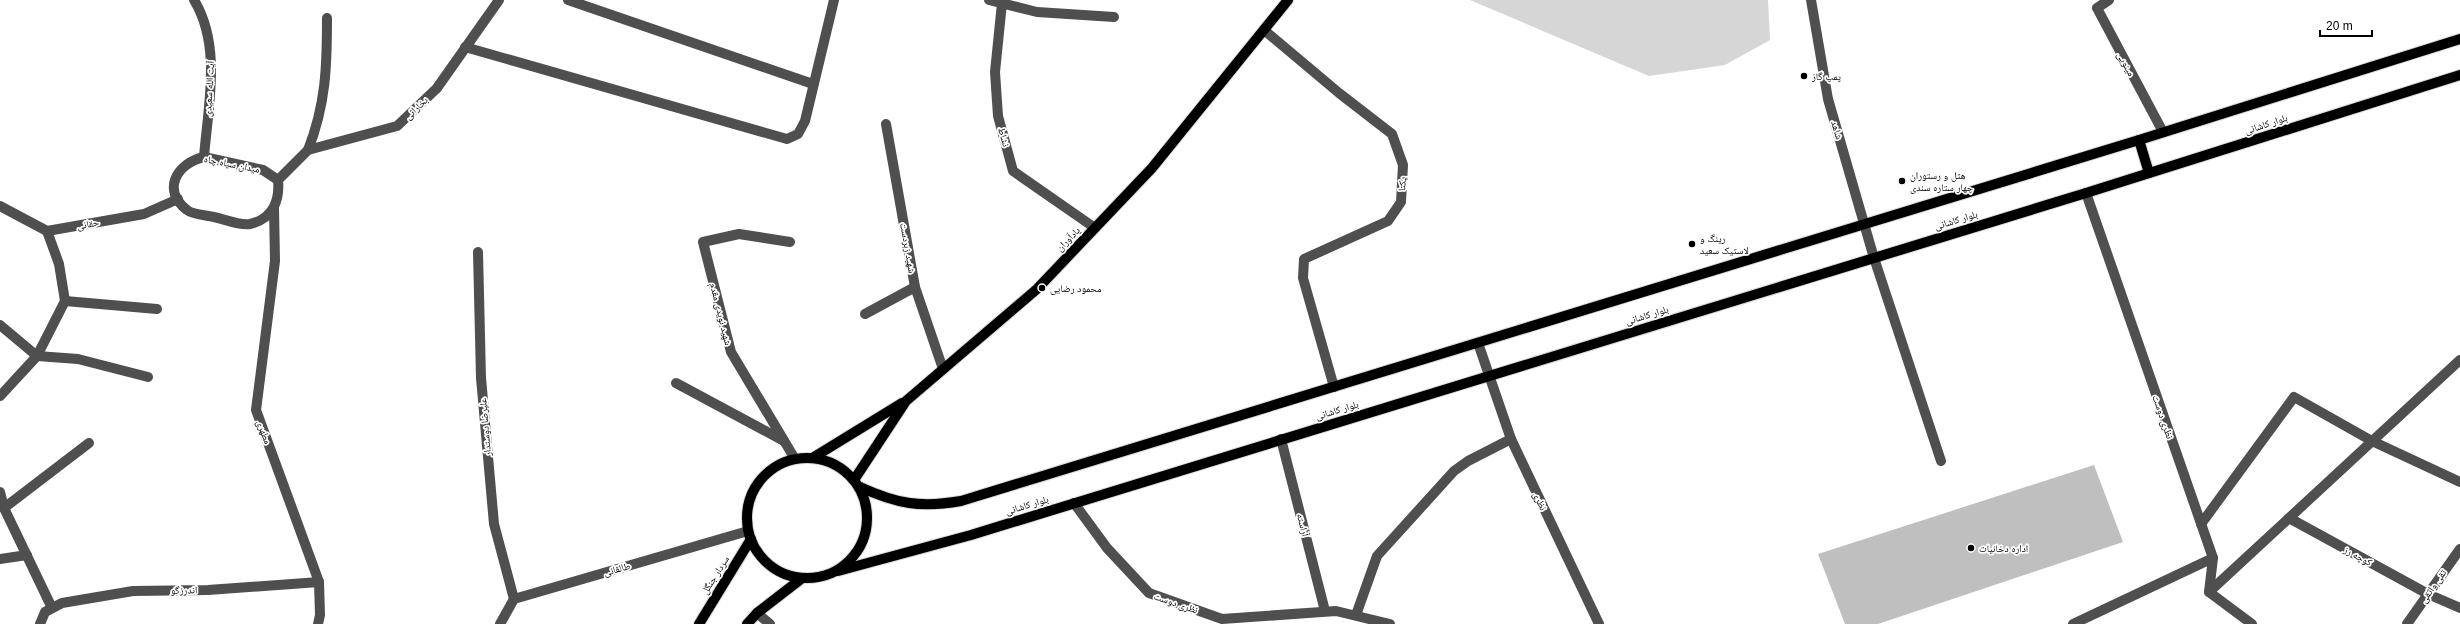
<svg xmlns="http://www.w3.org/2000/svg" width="2460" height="624" viewBox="0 0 2460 624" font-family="Helvetica,'Noto Naskh Arabic',sans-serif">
	<rect width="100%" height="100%" fill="#fff"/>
	<polygon fill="#d6d6d6" points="1470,0 1768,0 1770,40 1725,65 1649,76"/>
	<polygon fill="#bfbfbf" points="2094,465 2123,542 1878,624 1845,624 1818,554"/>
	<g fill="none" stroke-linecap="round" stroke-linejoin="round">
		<defs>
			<g id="major">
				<polyline points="2139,140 2149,173"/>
				<polyline points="814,457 902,403"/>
				<circle cx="807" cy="518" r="60"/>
				<polyline points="854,480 906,401 1037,289 1152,168 1288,0"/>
				<path d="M860 487C897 504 921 508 961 501L2139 140 2460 39"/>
				<polyline points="838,571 971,535 2086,193 2460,75"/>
				<polyline points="699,624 751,539"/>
				<polyline points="747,624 757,613 801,579"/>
			</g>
		</defs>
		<use href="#major" stroke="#dbdbdb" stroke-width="12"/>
		<g stroke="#4f4f4f" stroke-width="10">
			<path d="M194 0C222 46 208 106 204 157"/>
			<polyline points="568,0 813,84"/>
			<polyline points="989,0 1037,12 1114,17"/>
			<polyline points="1811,0 1828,99 1874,258 1941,461"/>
			<polyline points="2109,0 2097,8 2163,132"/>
			<polyline points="1002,3 995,72 998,116 1013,171 1095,228"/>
			<polyline points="1264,30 1339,93 1392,134 1403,165 1401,202 1388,221 1304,259 1303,278 1334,387"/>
			<polyline points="465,47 787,139 798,134 805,121 834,0"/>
			<polyline points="886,124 915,287 943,369"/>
			<path d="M308 150C326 104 327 66 327 18"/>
			<path d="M204 157 263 170 278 180C280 200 273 219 250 224 240 226 224 219 214 217 207 215 193 215 187 210 161 190 177 163 204 157Z"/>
			<polyline points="278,180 308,150 397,126 437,88 499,0"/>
			<polyline points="2086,193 2213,558 2209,592 2252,624"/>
			<polyline points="0,206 47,231 144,214 178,199"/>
			<polyline points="274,208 275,261 256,410 319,582 320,615 318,624"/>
			<polyline points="790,242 739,234 703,242 731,352 795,459"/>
			<polyline points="478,252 481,378 494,524 514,599"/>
			<polyline points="65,301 157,309"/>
			<polyline points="865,314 915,287"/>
			<polyline points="0,325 37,356 78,359 148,377"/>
			<polyline points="1478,343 1511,439 1599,624"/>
			<polyline points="676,383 784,441"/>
			<polyline points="0,396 37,356 65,301 59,264 47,231"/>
			<polyline points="1281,439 1325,611"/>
			<polyline points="0,492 4,508 52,608"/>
			<polyline points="1074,503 1107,548 1149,593 1222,619 1336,611 1390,624"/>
			<polyline points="4,508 89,443"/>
			<polyline points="2289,518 2428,594 2460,608"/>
			<polyline points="2201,524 2294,397 2372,441 2460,482"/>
			<polyline points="0,559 27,555"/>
			<polyline points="2209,592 2460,360"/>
			<polyline points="757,613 770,624"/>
			<polyline points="1356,615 1377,556 1454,471 1468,461 1511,439"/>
			<polyline points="40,624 45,612 62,603 133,591 208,590 319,582"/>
			<polyline points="500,624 514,599 748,531"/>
			<polyline points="2073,624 2213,558"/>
			<polyline points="2407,624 2460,549"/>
		</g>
		<use href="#major" stroke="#000" stroke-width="10"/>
	</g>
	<g fill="#000" stroke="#fff" stroke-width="1.5">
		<circle cx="1804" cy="76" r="4"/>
		<circle cx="1902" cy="181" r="4"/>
		<circle cx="1692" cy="244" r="4"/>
		<circle cx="1042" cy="288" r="4"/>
		<circle cx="1971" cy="548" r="4"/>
	</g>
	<g text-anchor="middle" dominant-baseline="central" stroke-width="3.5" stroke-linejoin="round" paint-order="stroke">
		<g font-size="10" fill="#000" stroke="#fff">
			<text transform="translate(2126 64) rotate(62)">مینویی</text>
			<text transform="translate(209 89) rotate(-87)">آیت الله سعیدی</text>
			<text transform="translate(416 108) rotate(-44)">بخارائی</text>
			<text transform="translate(2266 124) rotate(-18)">بلوار کاشانی</text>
			<text transform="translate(1837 130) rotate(74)">شاهد</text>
			<text transform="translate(1004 137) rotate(74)">نشاط</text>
			<text transform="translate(232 164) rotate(11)">میدان سیاه چاه</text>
			<text transform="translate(1402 184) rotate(-87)">یکتا</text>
			<text transform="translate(1956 220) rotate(-17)">بلوار کاشانی</text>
			<text transform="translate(88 224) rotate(-10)">حقانی</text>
			<text transform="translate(1068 239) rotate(-46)">یادآوران</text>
			<text transform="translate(908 248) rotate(80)">شهید زبردست</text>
			<text transform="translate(721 314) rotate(76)">شهید نویدی مقدم</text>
			<text transform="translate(1647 315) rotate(-17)">بلوار کاشانی</text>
			<text transform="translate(1337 410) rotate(-17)">بلوار کاشانی</text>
			<text transform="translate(2163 417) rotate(71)">نظری دوست</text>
			<text transform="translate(485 427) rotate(-95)">علیرضا دوستدار</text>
			<text transform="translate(264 432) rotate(69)">مطهری</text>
			<text transform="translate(1540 501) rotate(64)">نظری</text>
			<text transform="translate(1027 505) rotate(-17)">بلوار کاشانی</text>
			<text transform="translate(1303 525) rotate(76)">آراسته</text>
			<text transform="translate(2358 556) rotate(29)">کوچه رز</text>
			<text transform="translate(617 569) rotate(-16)">طالقانی</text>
			<text transform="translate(715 575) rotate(-58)">سردار جنگل</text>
			<text transform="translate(2433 586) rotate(-55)">تقی واثقی</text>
			<text transform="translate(184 590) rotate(-1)">اندرزگو</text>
			<text transform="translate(1176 603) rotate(19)">نظری دوست</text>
		</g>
		<g font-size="10" fill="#000" stroke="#fff" text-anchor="start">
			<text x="1812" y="76">پمپ گاز</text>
			<text x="1910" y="175">هتل و رستوران<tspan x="1910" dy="12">چهار ستاره سندی</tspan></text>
			<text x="1700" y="238">رینگ و<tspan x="1700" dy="12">لاستیک سعید</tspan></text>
			<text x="1050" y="288">محمود رضایی</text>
			<text x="1979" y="548">اداره دخانیات</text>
		</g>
	</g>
	<path d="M2320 30v6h52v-6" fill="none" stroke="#000000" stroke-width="2"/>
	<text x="2326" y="30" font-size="12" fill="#000000" stroke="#ffffff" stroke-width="3" paint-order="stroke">20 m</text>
</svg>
